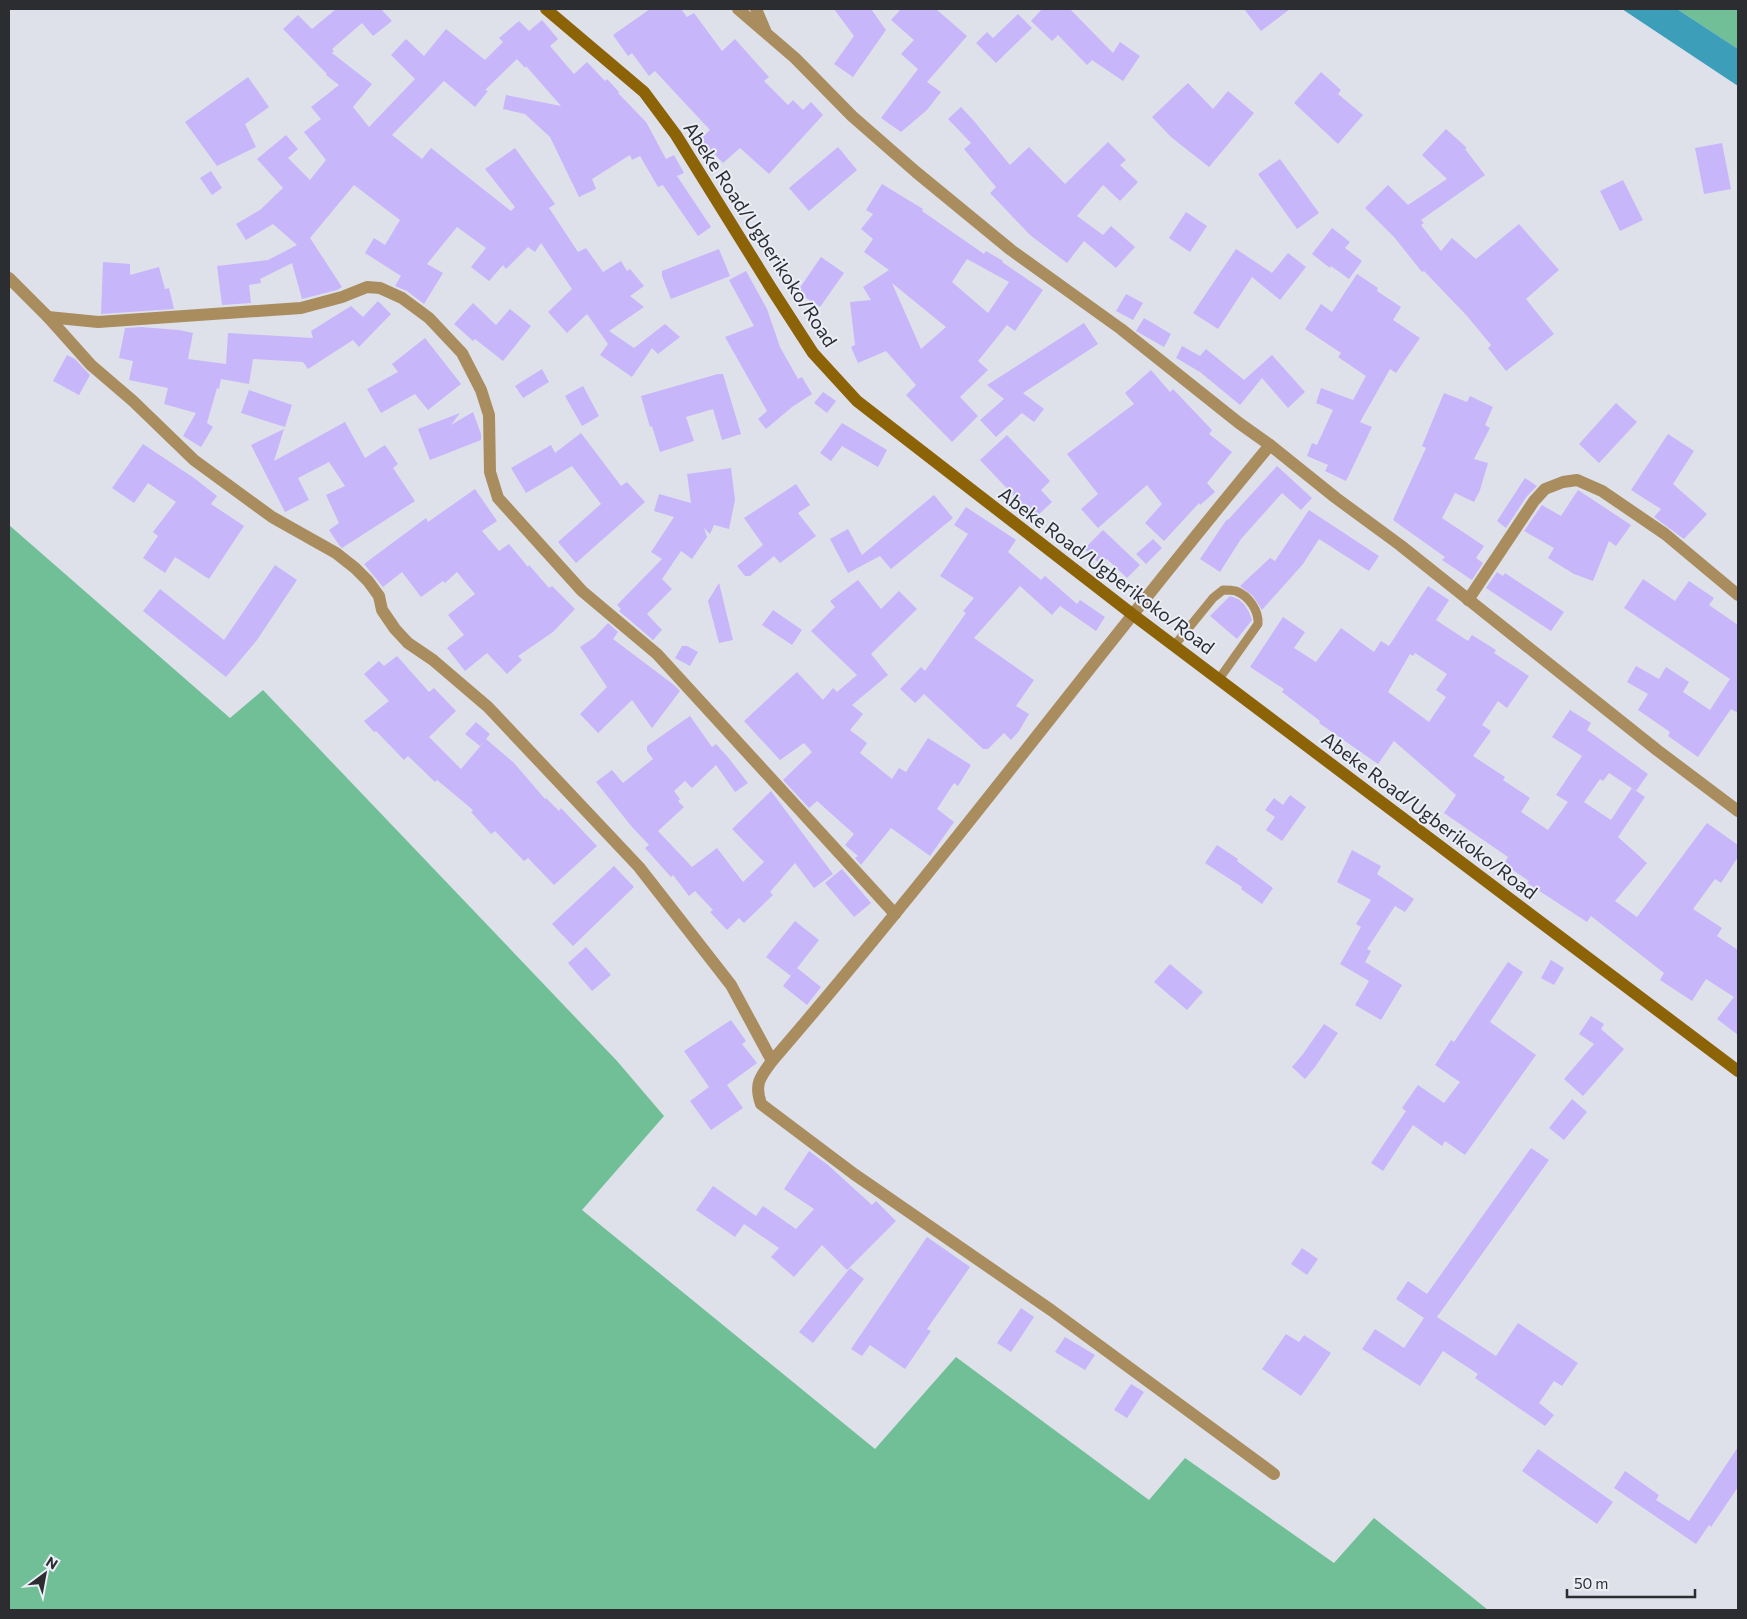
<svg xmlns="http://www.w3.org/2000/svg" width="1747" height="1619" viewBox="0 0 1747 1619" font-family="Commissioner,sans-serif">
	<rect width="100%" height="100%" fill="#dee1ea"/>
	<g fill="#70bf97">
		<polygon points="1677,9 1738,9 1738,49"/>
		<polygon points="9,525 230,718 263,690 617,1061 664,1116 582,1210 875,1449 956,1357 1149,1500 1185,1458 1334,1563 1374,1518 1488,1610 9,1610"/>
	</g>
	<polygon fill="#3c9eb9" points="1622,9 1677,9 1738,49 1738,86"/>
	<g fill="#c8b6fb" fill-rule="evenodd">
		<polygon points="336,9 381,9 392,21 373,36 362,23 332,49 334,51 332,53 372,84 353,107 369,127 415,79 391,55 406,39 424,56 446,29 485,60 503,42 499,38 519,21 529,31 542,20 558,39 550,46 574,74 587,62 605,81 607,79 619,92 618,93 646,122 666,159 674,155 684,173 677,176 711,227 698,236 663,185 658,187 640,156 632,160 630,155 592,179 596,189 579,197 550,137 525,114 503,109 506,95 561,106 526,66 525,68 517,59 485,90 488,91 475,107 444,81 392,135 422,159 431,148 511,211 515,207 485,169 515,148 555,204 549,208 578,252 586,248 603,272 621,261 627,271 630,269 644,286 630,296 644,307 609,331 634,348 665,324 680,337 658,354 652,348 632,377 600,355 608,344 587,314 567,333 548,312 572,289 541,243 535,252 528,247 506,269 503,265 489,281 471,267 486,248 457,227 427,264 443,273 424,304 407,291 395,286 401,276 365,253 374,238 385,245 400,220 354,185 310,238 342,287 337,290 302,299 292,263 260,279 261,283 249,285 251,303 222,305 217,266 268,260 297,245 273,224 246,240 236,224 260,210 283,188 257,159 286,135 298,149 288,158 310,180 326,160 304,132 321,119 311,107 339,85 326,75 327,74 283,29 298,15 312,29"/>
		<polygon points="650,9 681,9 687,17 694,13 722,51 735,39 769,77 764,81 788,105 793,100 803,110 811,102 823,115 769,174 740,148 723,163 700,139 710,130 655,71 649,76 632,53 628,56 613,35"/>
		<polygon points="834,9 871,9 886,30 853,77 834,64 854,36"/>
		<polygon points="901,9 936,9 967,36 927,82 941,92 927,110 901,132 881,118 918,69 901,54 914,40 891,20"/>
		<polygon points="1042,9 1070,9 1113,53 1120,42 1140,56 1123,81 1092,60 1087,65 1058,35 1052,41 1031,21"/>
		<polygon points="1244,9 1290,9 1261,31"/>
		<polygon points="1018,14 1032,28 996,63 976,43 987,32 993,38"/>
		<polygon points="1321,72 1341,90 1338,94 1363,115 1338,144 1294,103"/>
		<polygon points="248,77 269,107 245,124 256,147 217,166 185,122"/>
		<polygon points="1188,83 1213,109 1228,91 1254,113 1209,167 1171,137 1152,117"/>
		<polygon points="961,107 974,121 1010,165 1029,147 1065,184 1108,142 1126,160 1120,165 1138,182 1120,201 1103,185 1077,216 1103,235 1111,226 1135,247 1116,268 1084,241 1067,263 1030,235 990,193 996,187 964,149 971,143 948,119"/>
		<polygon points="1446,129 1467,148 1465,149 1485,175 1421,220 1424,223 1421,225 1441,251 1452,238 1476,259 1519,224 1559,270 1526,299 1554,334 1506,371 1488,348 1491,345 1467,316 1424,271 1422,272 1394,237 1365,208 1388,185 1408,205 1447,179 1422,155"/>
		<polygon points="1722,143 1731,189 1704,194 1695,148"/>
		<polygon points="838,147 857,170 809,211 789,188"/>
		<polygon points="1280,159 1319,213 1297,229 1258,174"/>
		<polygon points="211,171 222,188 212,195 200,178"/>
		<polygon points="1623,180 1643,220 1620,231 1600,191"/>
		<path d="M882 184 923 209 922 211 984 254 986 251 1003 261 1002 262 1043 290 1015 331 1007 325 978 361 988 370 960 397 978 416 952 442 906 395 916 385 886 351 858 363 851 347 855 345 850 302 871 300 863 287 889 270 864 252 873 239 861 229 873 214 866 210ZM967 259 1009 282 988 313 952 282ZM892 283 946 327 921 349Z"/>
		<polygon points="1186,212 1207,226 1190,252 1169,238"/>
		<polygon points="1332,228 1350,242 1345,248 1362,261 1349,279 1331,266 1330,268 1312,254"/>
		<polygon points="719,249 730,276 671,299 662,276 662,271"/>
		<polygon points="1236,249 1272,273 1288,253 1306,267 1280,300 1252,277 1218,329 1193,313"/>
		<polygon points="821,257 844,273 820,307 797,292"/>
		<polygon points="103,262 130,264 130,275 159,267 165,289 169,288 174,309 101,314"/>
		<polygon points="746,271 767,309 780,347 798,379 802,377 812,394 792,407 766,429 758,419 767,411 725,337 754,326 729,280"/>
		<polygon points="1357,274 1378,288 1377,291 1401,307 1393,320 1420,338 1396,373 1390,369 1360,422 1372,427 1346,481 1325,471 1328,465 1307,456 1312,443 1317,445 1333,410 1316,403 1321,388 1353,400 1366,376 1338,357 1341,353 1305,329 1321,304 1332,312"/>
		<polygon points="1126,294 1143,303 1133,320 1116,311"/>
		<polygon points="378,301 391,314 359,347 353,340 308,369 303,362 253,359 249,384 221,379 219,389 217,388 207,423 213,427 201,447 183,436 196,413 164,404 168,388 129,380 133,361 119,358 125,328 141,327 179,330 193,333 188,359 226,364 228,333 313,338 311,331 351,306 363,317"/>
		<polygon points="473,303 496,325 510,309 531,326 503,361 475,339 473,341 454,324"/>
		<polygon points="1144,318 1171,334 1164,347 1136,331"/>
		<polygon points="1084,323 1098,344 1023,393 1044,409 1034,422 1022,413 996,437 980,420 1004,399 987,385"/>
		<polygon points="425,338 461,384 428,410 415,394 381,413 367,389 398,372 392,364"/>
		<polygon points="1182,346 1200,356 1206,349 1244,380 1272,355 1305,392 1288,408 1262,378 1240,405 1200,372 1176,358"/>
		<polygon points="67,355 75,359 90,375 79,395 53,381"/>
		<polygon points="542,369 549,382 523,398 515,386"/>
		<polygon points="1151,370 1170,392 1173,389 1212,430 1209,434 1232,452 1207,483 1215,492 1200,505 1199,503 1164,541 1145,523 1162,504 1147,485 1098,528 1081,509 1098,494 1067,454 1134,404 1125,393"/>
		<polygon points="718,374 723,374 741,434 722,440 713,409 686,417 694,441 660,452 652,426 650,427 641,396"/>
		<polygon points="583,386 599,416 582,426 565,396"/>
		<polygon points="249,390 292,405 285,427 241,413"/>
		<polygon points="823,392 836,401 827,413 814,403"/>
		<polygon points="1444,393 1467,402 1470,396 1493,407 1485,425 1490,428 1474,459 1488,463 1480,490 1474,502 1455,493 1442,518 1484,546 1476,558 1483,563 1472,580 1442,560 1445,557 1393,520 1426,448 1422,446"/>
		<polygon points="1616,403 1637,422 1599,463 1579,444"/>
		<polygon points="473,412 481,434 481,440 430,460 418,429 460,413 451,425"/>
		<polygon points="345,422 365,458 385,445 398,464 393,468 415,501 342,548 339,545 329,530 339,523 326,495 345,486 329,462 298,478 309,500 285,512 251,445 284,429 274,461"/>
		<polygon points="842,423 887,450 878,467 842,446 831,461 820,453"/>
		<polygon points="581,433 621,486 627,482 645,502 576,563 558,542 601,504 572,466 526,493 511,468 551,445 555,453"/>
		<polygon points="1668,434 1694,451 1673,484 1707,514 1684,539 1654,517 1661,509 1631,490"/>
		<polygon points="1007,435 1050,481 1041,490 1052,502 1035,518 980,460"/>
		<polygon points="143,444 194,478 217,496 211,504 244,526 209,579 175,557 165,573 143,558 158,536 153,532 176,502 148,483 134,503 112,488"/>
		<polygon points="1277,466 1312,498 1301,510 1282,493 1241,539 1220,572 1200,559 1227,519 1228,520"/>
		<polygon points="731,468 735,500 729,529 714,525 710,534 704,528 707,537 692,559 681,551 662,579 672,589 647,614 662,630 653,640 619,611 621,609 617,605 662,559 651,552 674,517 654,511 659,494 691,503 687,474"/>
		<polygon points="1525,478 1537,486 1527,496 1506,528 1497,521"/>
		<polygon points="796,484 810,505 798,513 816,536 780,563 774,556 750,576 745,576 737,566 763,545 744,518"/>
		<polygon points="475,489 497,521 482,531 499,551 509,544 528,567 529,565 549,588 552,586 575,609 553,632 518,656 522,660 507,674 487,653 465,671 447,648 464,635 448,615 475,594 457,572 445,583 443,581 421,597 402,572 383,587 364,564 426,518 428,522"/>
		<polygon points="1578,490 1631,525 1616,546 1609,541 1593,581 1574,574 1548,558 1554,548 1524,531 1542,505 1561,516"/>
		<polygon points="934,495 953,518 891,569 880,556 848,573 830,539 848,529 862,555"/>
		<polygon points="966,507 1016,540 1008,552 1041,580 1045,576 1077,604 1080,600 1105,617 1096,631 1060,606 1052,615 1020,586 974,638 1034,680 1016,706 1029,714 1019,731 1011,740 1004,733 988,749 983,749 924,694 915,703 900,689 921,667 925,671 966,613 963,611 974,598 940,576 968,534 954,525"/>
		<polygon points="1309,510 1379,556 1369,571 1319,539 1303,564 1262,610 1253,596 1240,586 1270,558 1275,561"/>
		<polygon points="1103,530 1140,565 1127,578 1107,559 1101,565 1084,549"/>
		<polygon points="1153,539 1162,548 1146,564 1136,554"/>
		<polygon points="275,565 297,580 257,640 226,677 143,611 160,589 224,640"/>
		<polygon points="1497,572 1503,576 1505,573 1564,612 1551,631 1486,588"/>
		<polygon points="1643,579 1675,601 1689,581 1714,598 1709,605 1738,625 1738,713 1731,709 1698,757 1668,736 1670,732 1638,710 1648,694 1627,682 1636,666 1659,679 1666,667 1689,682 1683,692 1710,710 1730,679 1624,608"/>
		<polygon points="858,580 881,609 899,591 917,609 871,654 888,675 852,705 863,714 850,730 867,743 860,753 892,779 899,768 906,772 928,738 971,765 958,786 954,783 937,809 954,822 930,856 891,828 861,865 855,858 858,856 845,845 854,834 817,801 809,808 783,780 812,752 804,743 780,760 744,721 797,672 823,700 833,688 837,692 857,675 811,631 835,607 830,601"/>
		<polygon points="719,583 733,640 719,643 708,601"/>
		<path d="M1428 586 1449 600 1436 620 1468 641 1472 635 1496 650 1494 653 1529 676 1507 708 1498 701 1482 725 1491 731 1473 756 1505 777 1503 780 1530 798 1521 812 1548 830 1568 802 1556 795 1582 756 1552 737 1570 710 1591 723 1587 730 1648 774 1636 791 1609 773 1603 781 1600 779 1584 802 1611 820 1632 788 1645 797 1618 837 1647 863 1615 901 1637 917 1707 823 1738 845V857L1721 883 1715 879 1693 909 1722 928 1717 936 1738 950V1035L1717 1019 1734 997 1706 979 1692 1001 1660 980 1664 973 1591 916 1587 922 1527 883 1529 881 1504 864 1508 857 1444 813 1456 795 1394 741 1378 764 1319 723 1320 721 1282 692 1284 689 1250 667 1283 617 1305 632 1294 648 1316 662 1341 628 1374 652 1381 641 1389 646ZM1415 653 1447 674 1436 690 1446 697 1429 722 1388 692 1410 654 1413 656Z"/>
		<polygon points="1230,596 1238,599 1244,604 1249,612 1252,620 1237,639 1210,616"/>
		<polygon points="773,610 802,630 792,645 762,625"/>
		<polygon points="608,623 618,632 613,639 674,685 680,691 652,728 632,700 598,733 580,714 607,687 580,647 595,637"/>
		<polygon points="682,646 687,646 698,652 690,666 675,658"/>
		<polygon points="397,656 429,692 434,688 456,711 429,737 461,769 484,742 480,746 465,734 476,722 490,734 486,739 514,763 545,799 546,798 559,811 561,808 597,846 554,885 528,858 524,861 495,831 491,834 471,812 473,810 437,780 435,782 408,756 404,760 376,731 374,732 364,721 389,701 364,674 379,661 384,666"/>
		<polygon points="690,716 712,747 716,744 727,756 748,783 735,792 716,765 692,788 685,781 674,791 680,799 678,801 684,807 658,831 692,867 717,848 743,882 764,862 732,829 771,791 833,874 814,888 795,863 770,892 773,895 744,923 739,918 727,930 710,912 713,910 695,891 689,896 673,875 671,877 645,848 649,845 632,827 596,782 612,770 623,783 653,759 647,751 647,746"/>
		<polygon points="1290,795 1306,807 1282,841 1266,830 1275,817 1265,810 1274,798 1283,805"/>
		<polygon points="1217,845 1238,859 1237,861 1273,888 1262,904 1241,889 1242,887 1205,863"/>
		<polygon points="1352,850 1381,866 1377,874 1414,899 1405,912 1395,906 1367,949 1371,951 1365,962 1402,985 1381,1020 1355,1005 1369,981 1340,964 1361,927 1356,924 1371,900 1337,882"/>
		<polygon points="614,866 634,887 573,946 552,924"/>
		<polygon points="842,869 871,903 854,917 825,883"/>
		<polygon points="795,921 819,940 791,976 766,957"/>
		<polygon points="586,947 611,975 592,991 568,963"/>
		<polygon points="1551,960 1564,968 1554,985 1541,978"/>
		<polygon points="1508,962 1523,972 1490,1022 1536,1055 1465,1155 1445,1141 1442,1146 1413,1125 1383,1171 1371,1163 1406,1111 1402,1108 1418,1085 1444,1103 1460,1082 1435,1065 1451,1040 1454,1042"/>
		<polygon points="1170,964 1203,992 1187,1010 1154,982"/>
		<polygon points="797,968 821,987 807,1005 783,986"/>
		<polygon points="1591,1016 1604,1024 1601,1029 1624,1049 1583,1096 1564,1079 1594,1044 1579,1034"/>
		<polygon points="731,1020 746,1041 742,1044 757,1063 727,1085 743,1108 711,1130 690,1101 709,1087 684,1051"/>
		<polygon points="1324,1024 1338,1033 1315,1067 1305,1079 1292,1067 1303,1054"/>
		<polygon points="1572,1099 1587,1112 1564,1140 1549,1128"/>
		<polygon points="1531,1148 1549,1160 1437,1317 1496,1356 1518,1323 1578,1363 1562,1386 1554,1381 1539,1403 1554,1415 1545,1426 1475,1378 1478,1374 1443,1351 1420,1386 1362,1349 1375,1329 1404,1348 1424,1318 1396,1299 1408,1281 1427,1294"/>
		<polygon points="809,1151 828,1165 872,1205 876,1201 896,1221 847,1270 822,1245 794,1277 771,1257 779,1248 744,1224 735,1237 696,1210 713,1186 756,1216 763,1206 796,1229 814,1209 784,1189"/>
		<polygon points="927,1237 970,1267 927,1329 931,1331 905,1369 870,1345 862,1356 851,1349"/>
		<polygon points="1302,1248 1318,1259 1307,1275 1291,1264"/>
		<polygon points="850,1268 864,1279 813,1343 799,1332"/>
		<polygon points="1021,1308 1034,1317 1011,1352 997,1343"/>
		<polygon points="1286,1334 1299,1342 1304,1335 1331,1353 1301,1396 1262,1369"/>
		<polygon points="1065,1337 1095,1355 1085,1370 1055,1352"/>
		<polygon points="1131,1384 1144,1392 1127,1418 1114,1410"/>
		<polygon points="1738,1447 1738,1487 1711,1527 1709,1525 1696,1544 1614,1488 1625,1471 1659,1495 1656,1500 1689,1521"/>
		<polygon points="1538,1449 1613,1502 1597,1524 1522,1471"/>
	</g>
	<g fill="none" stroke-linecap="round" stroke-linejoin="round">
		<path stroke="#a98d5f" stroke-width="9" d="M1174 646 1213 598 1223 590C1227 590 1232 590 1236 591 1249 596 1259 611 1258 624L1219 679"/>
		<g stroke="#a98d5f" stroke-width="12">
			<polyline points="738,9 795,58 852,116 916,172 1011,250 1121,329 1239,423 1270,445 1336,498 1400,545 1657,750 1738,811"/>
			<polyline points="756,9 765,30"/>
			<polyline points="9,278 48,317 91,365 133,401 194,460 272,517 336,553 355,568 368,581 379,596 382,610 395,629 408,643 433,660 488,707 639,867 731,985 772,1061"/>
			<polyline points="48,317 98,322 301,308 342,297 367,287 380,288 402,298 429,318 462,353 481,390 489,415 490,472 498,498 582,591 657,654 895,914"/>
			<path d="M1270 445C1101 648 945 861 772 1061 760 1077 754 1084 761 1104L854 1174 1051 1310 1274 1474"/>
			<polyline points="1468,600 1534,501 1545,489 1563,482 1577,480 1602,491 1665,534 1738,595"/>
		</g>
		<polyline stroke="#8c6307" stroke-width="12" points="546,9 644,92 676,135 771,288 813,353 857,401 1132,614 1738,1071"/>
	</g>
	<g text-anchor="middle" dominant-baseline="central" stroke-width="4" stroke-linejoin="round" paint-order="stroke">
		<g font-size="19" fill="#2c2d31" stroke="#ebeef7">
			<text transform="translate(761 234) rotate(57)">Abeke Road/Ugberikoko/Road</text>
			<text transform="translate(1107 570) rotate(37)">Abeke Road/Ugberikoko/Road</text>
			<text transform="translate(1430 815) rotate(37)">Abeke Road/Ugberikoko/Road</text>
		</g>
	</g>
	<rect width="1747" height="1619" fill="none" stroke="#2c2d31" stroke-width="20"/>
	<g transform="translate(45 1574) rotate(32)" stroke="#ebeef7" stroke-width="4" paint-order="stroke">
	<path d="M0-4L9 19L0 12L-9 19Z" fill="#2c2d31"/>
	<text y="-8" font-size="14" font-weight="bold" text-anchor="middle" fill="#2c2d31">N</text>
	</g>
	<path d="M1567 1589v8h128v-8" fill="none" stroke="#2c2d31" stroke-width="2.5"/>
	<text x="1574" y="1589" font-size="15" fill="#2c2d31" stroke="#ebeef7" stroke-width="4" paint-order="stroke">50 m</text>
</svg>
